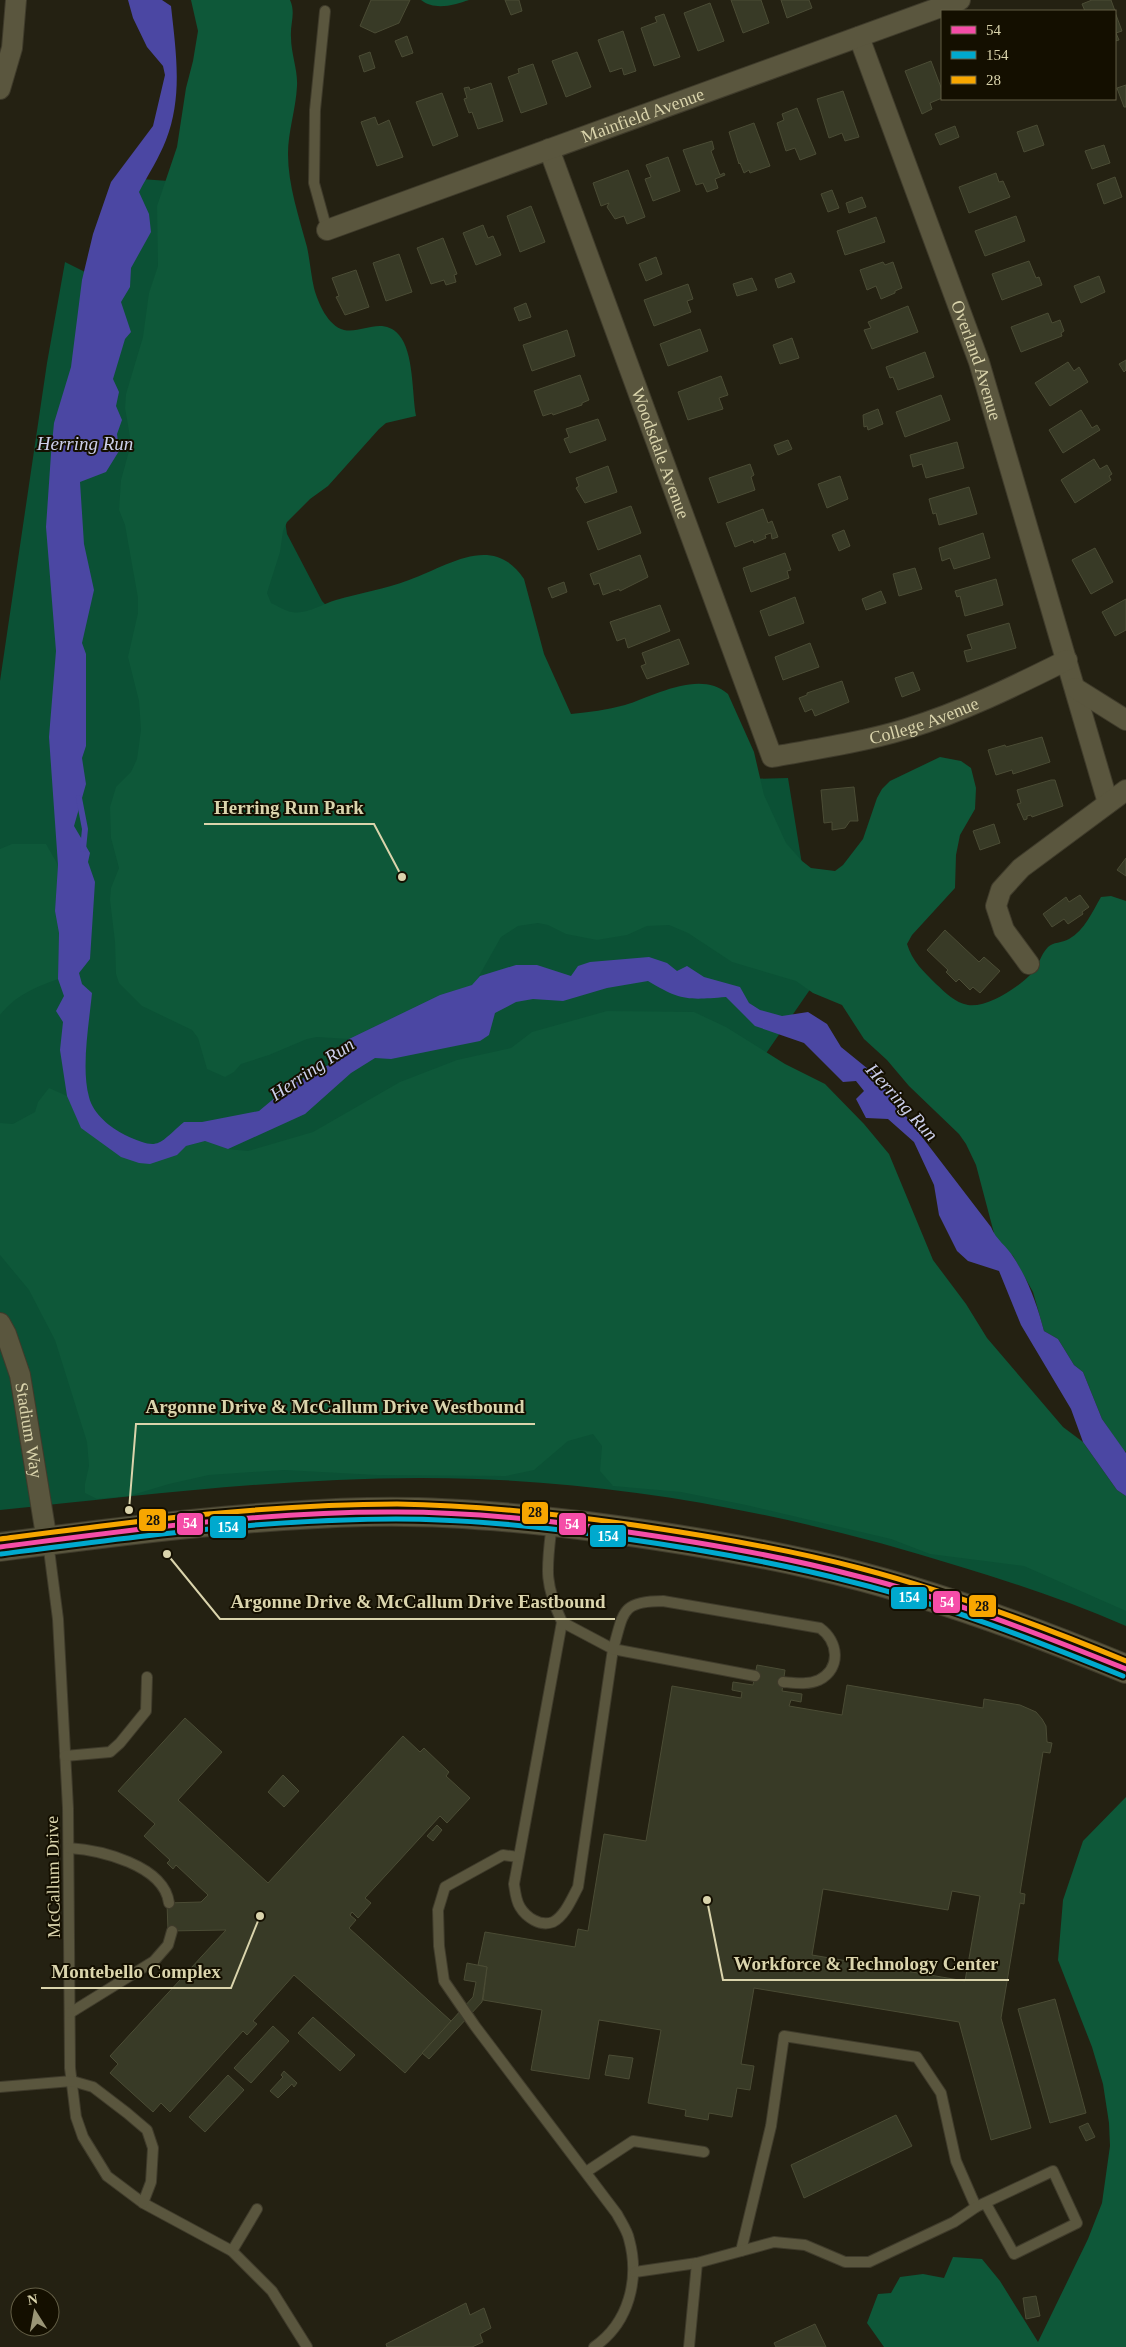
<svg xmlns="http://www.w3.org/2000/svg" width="1126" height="2347" viewBox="0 0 1126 2347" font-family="Georgia,serif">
	<rect width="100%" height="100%" fill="#242112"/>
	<path fill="#0b5135" d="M127 178 282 189 275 451 287 534 322 601 363 645 748 779 788 778 820 975 696 1155 1126 1505V1626C1071 1602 1015 1583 958 1566 802 1517 641 1485 477 1479 319 1473 157 1494 0 1510V681L47 363 65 262 97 278Z"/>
	<g fill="#0e5839">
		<path d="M191 0H290C296 13 290 24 291 37 291 54 298 70 297 86 296 109 288 131 288 154 288 185 299 217 307 247 310 261 311 275 314 288 318 303 328 326 344 330 362 334 382 316 399 335 414 352 412 395 416 416L386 423 379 429 328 486 310 499 287 522 283 531 280 552 267 593 271 603C278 606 285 611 292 612 306 615 322 604 336 600 360 593 385 589 409 580 448 566 493 532 524 579L544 654 571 714C589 712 607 710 625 705 654 696 700 669 728 694L754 752 764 795 786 843 802 861 811 868 835 871 843 865 863 839 877 798 882 789 890 781 940 757 961 761 971 768 976 788 975 809 960 835 956 855 955 888 912 935 907 944C912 961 924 972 936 984 945 992 955 1003 968 1005 987 1008 1019 987 1032 973 1039 966 1040 955 1048 947 1053 942 1062 943 1069 939 1085 930 1092 912 1101 897L1111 896 1126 901V1452L1123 1450 1102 1419 1083 1372 1074 1365 1058 1339 1044 1331 1033 1292 1013 1256 995 1237 976 1165 966 1144 959 1134 909 1086 887 1060 864 1039 842 1005 813 993 796 981 732 962 688 933 669 925 647 926 627 935 597 940 566 934 548 925 538 923 518 926 501 937 474 985 440 995 349 1039 317 1037 307 1039 269 1055 241 1064 234 1072 225 1077 207 1069 198 1038 192 1030 142 1006 119 983 116 974 115 942 110 900 111 888 119 868 111 838 110 807 116 787 131 772 137 759 141 730 139 701 128 657 138 613V598L125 525 119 510 121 480 129 451 130 437 125 408 126 394 143 337 149 293 158 266 157 206 177 147 186 88 193 61 198 31Z"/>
		<path d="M421 0H469C454 5 435 11 421 0Z"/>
		<path d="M12 844H46L58 865 55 911 59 933 58 979C34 988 16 995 0 1015V849Z"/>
		<polygon points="607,1011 694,1012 726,1027 785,1064 825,1084 864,1124 889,1154 933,1260 966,1304 987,1338 1063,1427 1083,1442 1117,1490 1126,1496 1126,1611 1024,1566 930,1554 891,1539 746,1505 681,1492 613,1486 600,1471 602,1446 593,1434 568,1441 534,1470 506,1476 377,1475 284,1470 209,1475 169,1484 129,1496 97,1499 85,1493 85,1484 89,1466 87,1442 55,1340 29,1290 0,1255 0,1123 13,1124 35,1112 38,1102 49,1088 67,1096 82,1128 177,1155 186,1146 205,1141 228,1149 248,1151 313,1132 400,1082 457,1060 511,1048 532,1032"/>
		<polygon points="1126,1797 1126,2347 884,2347 867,2323 878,2294 891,2293 900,2277 923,2274 944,2278 953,2257 982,2259 1000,2281 1038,2342 1088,2239 1102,2203 1110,2146 1109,2123 1103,2084 1092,2047 1058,1960 1063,1900 1083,1841"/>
	</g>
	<path fill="#4b47a3" d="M128 0H162L171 6C176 52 183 97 166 140 159 158 148 175 139 192L149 214 151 232 131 268 130 287 121 302 131 332 125 339 113 379 119 392 116 406 122 420 117 434 119 451 106 472 80 482 84 544 94 590 82 643 86 654V746L82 758 86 784 74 826 90 853 88 862 95 882 90 959 79 973 82 984 92 993C89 1024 81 1068 89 1097 93 1114 111 1128 125 1135 160 1151 157 1145 184 1122H202L259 1111 289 1086 336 1061 342 1044 349 1039 440 995 472 985 480 976 516 965H537L571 976 578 966 590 962 649 957 667 963 677 971 687 966 704 977 740 987 749 1003 760 1010 782 1016 808 1012 827 1024 841 1047 873 1073 991 1227C996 1240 1007 1246 1014 1258 1029 1281 1037 1305 1044 1331L1058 1339 1074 1365 1083 1372 1102 1419 1126 1453V1496L1117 1490 1083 1442 1071 1409 1021 1325 999 1271 968 1261 957 1251 939 1215 934 1185 914 1142 888 1119 866 1118 856 1099 864 1091 856 1081 843 1082 804 1043 755 1026 726 997C688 1000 681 1001 648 981L607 988 563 1001 533 999 516 1002 495 1013 489 1035 480 1041 391 1059 375 1058 351 1073 305 1114 228 1149 205 1141 186 1146 177 1155 150 1164 139 1163 121 1157 81 1128 67 1096 60 1050 63 1022 56 1011 64 996 58 979 59 933 55 911 58 865 49 737 56 651 46 527 51 454 54 423 71 367 82 280 93 234 111 182 153 126 165 75 163 66 147 47 133 18Z"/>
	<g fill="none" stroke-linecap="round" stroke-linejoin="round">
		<polyline stroke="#4b47a3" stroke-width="6" points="79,798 85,829 83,849"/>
	</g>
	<g fill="#383a26" stroke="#4b4c35" fill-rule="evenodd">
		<polygon points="371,0 410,0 399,23 375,33 360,26"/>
		<polygon points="505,0 519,0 522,11 511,15"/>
		<polygon points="731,0 761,0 769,23 743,33"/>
		<polygon points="781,0 809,0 812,8 787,18"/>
		<polygon points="1092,0 1111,0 1115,11 1085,11 1082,4"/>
		<polygon points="710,3 724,41 698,51 684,13"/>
		<polygon points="1115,12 1122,31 1116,33 1119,40 1115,41"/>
		<polygon points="664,14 680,57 654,66 641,28 657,22 655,17"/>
		<polygon points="623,31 636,71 624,75 622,68 610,72 598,40"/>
		<polygon points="407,36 413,53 402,57 395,41"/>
		<polygon points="370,52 375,68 364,72 359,56"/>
		<polygon points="577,52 591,87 566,97 552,61"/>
		<polygon points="931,61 942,90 942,98 930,103 932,109 922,114 905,71"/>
		<polygon points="533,64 547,104 521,113 508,77 519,73 518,69"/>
		<polygon points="491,83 503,121 478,129 472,112 469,113 464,99 467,98 464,88 469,87 470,90"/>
		<polygon points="1126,85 1126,107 1124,107 1117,88"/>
		<polygon points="843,91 859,137 845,141 842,133 829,138 817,99"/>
		<polygon points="442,93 458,136 433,146 416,102"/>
		<polygon points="797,108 816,154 800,160 795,148 786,151 777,123 784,120 782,114"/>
		<polygon points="375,117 378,125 389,120 403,157 377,166 361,122"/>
		<polygon points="754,123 770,166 750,173 749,170 744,173 740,163 739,164 729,132"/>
		<polygon points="1037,125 1044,145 1024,152 1017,132"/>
		<polygon points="955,126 959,137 940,145 935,134"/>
		<polygon points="712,141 714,149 711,151 720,175 724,173 725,175 715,179 718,188 707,192 703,183 696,185 683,150"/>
		<polygon points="1104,145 1110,163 1092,169 1085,151"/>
		<polygon points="668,157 680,191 653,201 645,179 651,177 646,165"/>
		<polygon points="628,170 645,217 627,224 624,216 615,219 607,207 609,203 601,206 593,183"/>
		<polygon points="996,173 999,182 1003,181 1010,197 969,213 959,187"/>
		<polygon points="1115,177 1122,197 1104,204 1097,184"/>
		<polygon points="832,190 839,208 828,212 821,194"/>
		<polygon points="862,197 866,207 849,213 846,203"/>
		<polygon points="531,206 545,242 520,252 507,216"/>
		<polygon points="1016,216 1025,241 985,256 975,231"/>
		<polygon points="876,217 885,242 845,255 837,231"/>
		<polygon points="483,225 488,238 493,236 501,255 476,265 463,233"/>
		<polygon points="443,238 457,274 454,275 456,282 446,285 444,280 431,284 417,248"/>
		<polygon points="399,254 412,292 386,301 373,263"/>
		<polygon points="656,257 662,274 646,281 639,264"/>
		<polygon points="1029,261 1036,278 1039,277 1042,285 1002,300 992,274"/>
		<polygon points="883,262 885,265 893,262 902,288 895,291 895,293 881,299 876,286 867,290 860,270"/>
		<polygon points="356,270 369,307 345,315 336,297 339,296 332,278"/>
		<polygon points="791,273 795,282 778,288 775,279"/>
		<polygon points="1099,276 1105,292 1081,303 1074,286"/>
		<polygon points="752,278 757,290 737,296 733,284"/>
		<polygon points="688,284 693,299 687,301 691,312 654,326 644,300"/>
		<polygon points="526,303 531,317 519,321 514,308"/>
		<polygon points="908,306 918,332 872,349 864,330 871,328 868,322"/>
		<polygon points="1048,313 1052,323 1060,320 1064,331 1061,333 1062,336 1021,352 1011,327"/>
		<polygon points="700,329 708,351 668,366 660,344"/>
		<polygon points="567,330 575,356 532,371 523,345"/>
		<polygon points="792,338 799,358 780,364 773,345"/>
		<polygon points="925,352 934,377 898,390 893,377 890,378 886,367"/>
		<polygon points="1126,360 1126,370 1124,372 1119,364"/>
		<polygon points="1068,362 1074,371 1079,367 1088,382 1050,406 1035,383"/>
		<polygon points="580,375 589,400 582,403 582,405 553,415 552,413 543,416 534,391"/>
		<polygon points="721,376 728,395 719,398 723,409 688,420 678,392"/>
		<polygon points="941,395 950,420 905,437 896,412"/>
		<polygon points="878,409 883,424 868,430 867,426 864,427 863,415"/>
		<polygon points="1081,410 1092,428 1097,425 1100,430 1063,453 1049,430"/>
		<polygon points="598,419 606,440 570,453 564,439 569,437 566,429"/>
		<polygon points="788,440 792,449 778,455 774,445"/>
		<polygon points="957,442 964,468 926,478 922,464 913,467 910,455"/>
		<polygon points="1094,459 1100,469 1107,465 1112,474 1109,476 1111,480 1075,503 1061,480"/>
		<polygon points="750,464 754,475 751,477 755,490 718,503 709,478"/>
		<polygon points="608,466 617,492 585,503 576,488 579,486 576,478"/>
		<polygon points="840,476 848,499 827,508 818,484"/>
		<polygon points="969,487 977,514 939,525 936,513 933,514 929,499"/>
		<polygon points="631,506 641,533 598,550 587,522"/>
		<polygon points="763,509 768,523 772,521 778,537 772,539 771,533 765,535 766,538 754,543 753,540 735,547 726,523"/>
		<polygon points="844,530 850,546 839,551 832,535"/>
		<polygon points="983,533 990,558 954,569 950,558 942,561 939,548"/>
		<polygon points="1095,548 1113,582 1091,594 1072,560"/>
		<polygon points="785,553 791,570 787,571 789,578 751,592 743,568"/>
		<polygon points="640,555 648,577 620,591 619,589 603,595 599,583 594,585 590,574"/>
		<polygon points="915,568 922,589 899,596 893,574"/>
		<polygon points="996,579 1003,605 965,616 960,596 957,597 955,591"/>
		<polygon points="564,582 567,592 552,598 548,588"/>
		<polygon points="881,591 886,603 866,610 862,599"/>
		<polygon points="795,597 804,623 769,636 760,611"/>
		<polygon points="1126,599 1126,630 1115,636 1102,612"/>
		<polygon points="660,605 670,631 628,648 625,638 617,641 610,622"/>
		<polygon points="1009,623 1016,648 967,662 964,651 972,649 967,635"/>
		<polygon points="679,639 689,664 647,679 641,666 646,664 642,653"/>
		<polygon points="810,643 819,667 783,680 775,657"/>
		<polygon points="913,672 920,690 902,697 895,678"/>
		<polygon points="842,681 849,702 815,716 812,709 805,712 799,698 807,695 807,693"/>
		<polygon points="1042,737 1050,762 1013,774 1012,770 996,775 988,750 1005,745 1006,747"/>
		<polygon points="1051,780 1055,780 1063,806 1032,817 1031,815 1027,816 1027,819 1024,820 1017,804 1021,803 1017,790"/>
		<polygon points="854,787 858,821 850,821 845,828 832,830 832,822 824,823 821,790"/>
		<polygon points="994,824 1000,843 980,850 973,831"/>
		<polygon points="1126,858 1126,876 1117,870"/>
		<polygon points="1080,895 1089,907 1082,912 1083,914 1068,924 1064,919 1052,927 1043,914 1066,897 1069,902"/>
		<polygon points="945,930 979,962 984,957 1000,971 980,993 973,987 970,990 959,979 956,982 946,972 948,970 927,950"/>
		<path d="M757 1665 785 1670 782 1691 802 1694 801 1702 791 1700 789 1706 842 1715 847 1685 983 1708 984 1699 1020 1705 1036 1712 1042 1719 1046 1726 1047 1742 1052 1743 1050 1753 1043 1752 1020 1893 1025 1894 1024 1904 1020 1903 1001 2018 1031 2128 991 2140 959 2022 754 1988 741 2064 754 2066 750 2090 737 2088 732 2117 709 2113 708 2120 685 2116 686 2110 648 2103 661 2030 599 2020 589 2079 531 2070 542 2010 483 2000 487 1967 478 1965 485 1932 575 1947 578 1929 588 1931 604 1834 646 1841 672 1686 741 1698 742 1692 732 1690 733 1682 753 1685ZM823 1889 948 1910 952 1891 980 1896 965 1981 812 1955Z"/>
		<polygon points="185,1718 222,1752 178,1800 268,1883 403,1736 420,1752 424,1748 449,1772 446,1776 470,1798 447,1823 440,1816 365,1898 371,1903 358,1918 352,1912 350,1915 356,1920 349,1928 451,2021 405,2073 294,1975 253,2021 257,2024 247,2035 243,2031 170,2112 161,2103 153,2112 110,2073 118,2064 110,2056 226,1930 168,1931 167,1903 201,1902 208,1895 176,1865 173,1869 167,1863 170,1860 144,1836 155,1824 118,1791"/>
		<polygon points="283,1775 299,1791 284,1807 268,1792"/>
		<polygon points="437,1825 442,1830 433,1841 427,1836"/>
		<polygon points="467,1963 487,1967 482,2002 429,2059 422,2053 473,1997 476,1982 464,1980"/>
		<polygon points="1055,1999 1086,2113 1050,2123 1018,2009"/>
		<polygon points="313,2017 355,2055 340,2071 298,2033"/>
		<polygon points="273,2026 289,2041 251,2083 234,2068"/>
		<polygon points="609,2055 633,2058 629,2079 605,2075"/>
		<polygon points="284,2071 297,2083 294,2087 292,2084 278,2098 270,2091 283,2077 281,2075"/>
		<polygon points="228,2075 244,2090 205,2132 189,2117"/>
		<polygon points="896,2115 912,2146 804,2198 791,2165"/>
		<polygon points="1088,2123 1095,2137 1086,2141 1079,2127"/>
		<polygon points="1036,2296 1040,2316 1026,2319 1023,2298"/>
		<polygon points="466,2303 470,2315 484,2308 491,2328 480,2334 483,2342 472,2347 387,2347 386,2344"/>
		<polygon points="815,2324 826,2347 776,2347 774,2343"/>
	</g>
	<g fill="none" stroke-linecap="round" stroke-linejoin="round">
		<defs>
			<g id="lane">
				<polyline points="325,11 315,110 314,183 327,230"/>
				<path d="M552 1523C547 1567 543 1581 562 1622L514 1884C515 1891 516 1901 520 1907 526 1917 540 1927 553 1922 565 1916 572 1898 578 1887L613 1649 562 1622"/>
				<polyline points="48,1542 58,1619 68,1808 70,2068 76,2117 83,2137 107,2176 143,2203 232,2251 272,2291 307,2347"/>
				<path d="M755 1676 613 1649C624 1613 620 1601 663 1601L820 1628C838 1641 842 1668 819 1680 808 1685 795 1683 783 1682"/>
				<polyline points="65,1756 110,1752 120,1743 146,1711 147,1677"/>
				<path d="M69 1848C100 1850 164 1865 169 1903"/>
				<path d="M518 1857 503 1855 445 1887 438 1910 439 1946 444 1981 475 2026 617 2214C621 2222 627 2230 629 2239 640 2279 629 2323 594 2347"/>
				<polyline points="70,2013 154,1961 168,1945 172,1931"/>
				<polyline points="0,2087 72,2081 93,2087 127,2113 147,2130 153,2148 151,2182 143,2203"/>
				<polyline points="586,2172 633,2141 704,2152"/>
				<polyline points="232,2251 257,2209"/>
				<polyline points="741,2251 771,2126 784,2036 917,2057 941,2093 956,2161 976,2207"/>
				<polyline points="635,2272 697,2263 774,2242 805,2245 845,2262 869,2262 954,2222 976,2207 1053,2171 1077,2223 1014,2254 986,2204"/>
				<polyline points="689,2347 697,2263"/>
			</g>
			<g id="street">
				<path id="s1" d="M859 37 979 362 1108 803"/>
				<polyline points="0,89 12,48 16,0"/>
				<path id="s2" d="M549 149 772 757C817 749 863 742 906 729 962 712 1015 686 1067 660"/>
				<path id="s3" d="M327 230 960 0"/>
				<polyline points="1075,688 1126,720"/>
				<polyline points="1029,964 1004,930 996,906 1001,890 1021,868 1126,790"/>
				<path id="s4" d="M0 1323 6 1334 20 1375 47 1541"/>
			</g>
			<path id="secondary" d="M0 1547C122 1531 245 1515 368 1512 440 1510 515 1517 587 1526 663 1536 739 1548 814 1565 921 1589 1025 1627 1126 1669"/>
		</defs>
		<use href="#lane" stroke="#3f3b2b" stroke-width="12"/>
		<use href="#street" stroke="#3f3b2b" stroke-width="22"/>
		<use href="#secondary" stroke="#3f3b2b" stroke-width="30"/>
		<use href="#lane" stroke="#5a563e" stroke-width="10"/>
		<use href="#street" stroke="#5a563e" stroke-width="20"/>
		<use href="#secondary" stroke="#5a563e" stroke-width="28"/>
		<defs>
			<path id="bus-1" d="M0 1547C131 1530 264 1511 397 1512 472 1512 547 1520 621 1531 699 1542 777 1555 853 1575 947 1598 1037 1633 1126 1669"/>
			<path id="bus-2" d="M1 1554C132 1537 264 1519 396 1519 471 1519 546 1527 620 1538 698 1549 775 1562 852 1582 945 1605 1034 1640 1123 1676"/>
			<path id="bus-3" d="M0 1539C131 1522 264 1504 397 1504 474 1505 550 1513 627 1524 704 1535 783 1548 859 1568 950 1592 1039 1625 1126 1661"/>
		</defs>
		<use href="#bus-1" stroke="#140f00" stroke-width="9"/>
		<use href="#bus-2" stroke="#140f00" stroke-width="9"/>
		<use href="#bus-3" stroke="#140f00" stroke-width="9"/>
		<use href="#bus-1" stroke="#f54da8" stroke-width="5"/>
		<use href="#bus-2" stroke="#00a9ce" stroke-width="5"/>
		<use href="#bus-3" stroke="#f7a600" stroke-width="5"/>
	</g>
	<g text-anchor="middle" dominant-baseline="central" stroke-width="4" stroke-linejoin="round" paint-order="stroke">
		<g font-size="18" fill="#dad4ac" stroke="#140f00">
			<text stroke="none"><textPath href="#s3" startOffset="336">Mainfield Avenue</textPath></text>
			<text stroke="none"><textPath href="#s1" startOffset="344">Overland Avenue</textPath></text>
			<text stroke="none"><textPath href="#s2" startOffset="324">Woodsdale Avenue</textPath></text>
			<text stroke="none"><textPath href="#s2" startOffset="804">College Avenue</textPath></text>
			<text stroke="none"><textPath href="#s4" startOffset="112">Stadium Way</textPath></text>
			<text transform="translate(53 1877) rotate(-91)">McCallum Drive</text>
		</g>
		<g font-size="19" font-style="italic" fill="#cccfea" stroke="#140f00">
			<text x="85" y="443">Herring Run</text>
			<text transform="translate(312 1069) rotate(-34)">Herring Run</text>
			<text transform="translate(902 1102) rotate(48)">Herring Run</text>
		</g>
	</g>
	<path fill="none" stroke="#dad4ac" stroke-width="2" d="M402 877L374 824H204M129 1510L136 1424H535M167 1554L220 1619H615M707 1900L723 1980H1009M260 1916L231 1988H41"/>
	<g fill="#dad4ac" stroke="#140f00" stroke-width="2">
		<circle cx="402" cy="877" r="5"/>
		<circle cx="129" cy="1510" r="5"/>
		<circle cx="167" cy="1554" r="5"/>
		<circle cx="707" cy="1900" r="5"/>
		<circle cx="260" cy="1916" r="5"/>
	</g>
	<g font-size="19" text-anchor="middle" font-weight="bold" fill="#dad4ac" stroke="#140f00" stroke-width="4" stroke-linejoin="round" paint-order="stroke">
		<text x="289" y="814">Herring Run Park</text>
		<text x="335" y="1413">Argonne Drive &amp; McCallum Drive Westbound</text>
		<text x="418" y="1608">Argonne Drive &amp; McCallum Drive Eastbound</text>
		<text x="866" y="1970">Workforce &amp; Technology Center</text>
		<text x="136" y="1978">Montebello Complex</text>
	</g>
	<g stroke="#140f00" stroke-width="2">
		<rect x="521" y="1501" width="28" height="24" rx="5" fill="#f7a600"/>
		<rect x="138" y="1508" width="29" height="24" rx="5" fill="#f7a600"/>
		<rect x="176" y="1512" width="28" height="24" rx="5" fill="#f54da8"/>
		<rect x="558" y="1512" width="29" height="24" rx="5" fill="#f54da8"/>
		<rect x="209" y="1515" width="38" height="24" rx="5" fill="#00a9ce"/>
		<rect x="589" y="1524" width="38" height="24" rx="5" fill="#00a9ce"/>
		<rect x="890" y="1586" width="38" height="24" rx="5" fill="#00a9ce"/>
		<rect x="932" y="1590" width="29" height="24" rx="5" fill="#f54da8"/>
		<rect x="968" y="1594" width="29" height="24" rx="5" fill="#f7a600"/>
	</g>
	<g font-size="14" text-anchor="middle" font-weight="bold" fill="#fff">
		<text x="190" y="1528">54</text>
		<text x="572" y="1529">54</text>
		<text x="228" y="1532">154</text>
		<text x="608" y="1541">154</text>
		<text x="909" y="1602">154</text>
		<text x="947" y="1607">54</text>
	</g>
	<g font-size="14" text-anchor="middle" font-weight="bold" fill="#111">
		<text x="535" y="1517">28</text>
		<text x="153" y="1525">28</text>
		<text x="982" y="1611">28</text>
	</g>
	<rect x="941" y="10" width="175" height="90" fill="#140f00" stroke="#635e45"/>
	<rect x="951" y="26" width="25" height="8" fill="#f54da8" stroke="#635e45"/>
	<text x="986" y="35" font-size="15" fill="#dad4ac">54</text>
	<rect x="951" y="51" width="25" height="8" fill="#00a9ce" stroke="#635e45"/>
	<text x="986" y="60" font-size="15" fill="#dad4ac">154</text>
	<rect x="951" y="76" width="25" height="8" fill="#f7a600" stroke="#635e45"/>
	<text x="986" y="85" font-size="15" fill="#dad4ac">28</text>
	<g transform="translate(35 2312) rotate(349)"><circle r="24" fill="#140f00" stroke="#635e45"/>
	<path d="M0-4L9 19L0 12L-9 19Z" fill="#9a9576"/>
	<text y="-8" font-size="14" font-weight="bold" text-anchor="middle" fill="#dad4ac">N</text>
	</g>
</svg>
